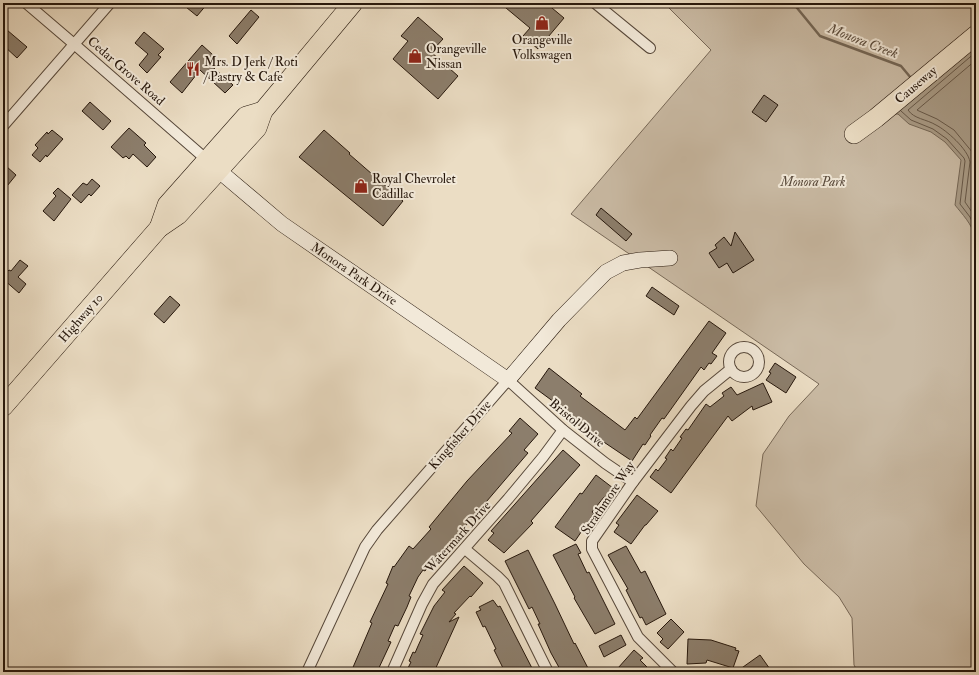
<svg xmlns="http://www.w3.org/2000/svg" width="979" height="675" viewBox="0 0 979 675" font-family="'IM FELL Double Pica',serif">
	<rect width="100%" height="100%" fill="#ebddc4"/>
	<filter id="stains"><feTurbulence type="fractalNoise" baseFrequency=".005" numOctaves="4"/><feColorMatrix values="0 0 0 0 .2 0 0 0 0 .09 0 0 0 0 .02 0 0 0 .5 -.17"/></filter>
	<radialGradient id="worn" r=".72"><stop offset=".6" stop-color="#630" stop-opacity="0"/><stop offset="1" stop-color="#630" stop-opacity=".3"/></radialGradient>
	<polygon fill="#cabba5" stroke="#786958" points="664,3 976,3 976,672 858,672 854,665 852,618 839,597 804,564 756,506 763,454 789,416 819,384 571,214 711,50"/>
	<path fill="#a89a85" stroke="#746655" d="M976 41V253C973 247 975 242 974 235 972 224 962 214 955 205L961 160 945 142 931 132 909 124 898 114H888Z"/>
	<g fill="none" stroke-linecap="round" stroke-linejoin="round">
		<g stroke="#675848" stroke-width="1">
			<path d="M976 52 908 110C914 119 926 119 936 125 946 130 968 149 970 162L965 202 976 218"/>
			<polyline points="976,60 917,110 919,111 937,119 954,130 973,153 976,162 971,200 976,207"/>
			<polyline points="901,111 911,120 933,129 947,139 964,158 965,161 960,204 970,217 976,230"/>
		</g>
		<polyline stroke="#746655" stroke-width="2.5" points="793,3 820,36 901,66 911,78"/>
	</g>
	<g fill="#8c7e6c" stroke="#26170c">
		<polygon points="181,3 208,3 197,16"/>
		<polygon points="500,3 546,3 564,18 538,49 523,36 530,28"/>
		<polygon points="251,10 259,17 237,44 229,36"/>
		<polygon points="418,17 443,39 431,52 458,76 438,99 393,59 408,41 401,36"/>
		<polygon points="7,30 27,47 17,58 3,45 3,35"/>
		<polygon points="144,32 164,49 158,55 161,57 147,73 139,65 148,54 135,43"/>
		<polygon points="202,45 213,55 207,62 233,85 225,93 200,70 182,93 170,82"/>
		<polygon points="764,95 778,105 766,122 752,112"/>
		<polygon points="90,102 111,121 103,130 82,111"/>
		<polygon points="129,128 146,143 144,145 156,157 147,167 133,154 129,159 126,156 123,158 111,147"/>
		<polygon points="52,130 63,139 47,157 46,155 40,162 32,155 38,148 35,145 47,132 48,134"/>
		<polygon points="324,130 350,153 349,154 403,201 383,226 299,157"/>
		<polygon points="6,166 16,175 3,191 3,171"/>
		<polygon points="92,179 100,186 91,196 89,194 81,203 72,195 83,183 87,185"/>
		<polygon points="58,188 71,199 54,221 43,211 56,196 53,193"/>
		<polygon points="601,208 632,234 626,241 596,215"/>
		<polygon points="735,232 754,260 733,273 727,263 719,268 709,253 717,248 715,245 724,237 731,246"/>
		<polygon points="20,260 28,266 18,277 26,284 19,293 3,279 3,269 7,272 9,270 11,271"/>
		<polygon points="652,287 679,306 674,315 646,296"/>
		<polygon points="170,296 180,305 164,323 154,314"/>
		<polygon points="709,321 726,333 712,353 717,356 711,364 709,363 704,370 701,367 664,419 662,418 650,435 651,436 645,445 643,444 632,461 574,422 576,419 553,403 554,402 535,388 549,368 582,394 580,396 625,430 635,417 637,419"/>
		<polygon points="775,363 796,377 786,393 766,380 771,373 769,372"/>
		<polygon points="763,383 772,402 753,410 752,406 732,421 728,416 671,493 650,477 656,469 658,471 667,459 665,458 671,449 673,451 682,438 680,437 686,429 688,430 706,404 710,407 724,396 722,393 731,387 737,395"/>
		<polygon points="520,418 538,434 524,450 528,453 439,557 437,555 425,571 423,570 418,577 409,596 411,597 407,607 398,626 395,625 388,641 391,642 377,672 351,672 372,623 370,622 388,584 386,583 393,566 394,567 409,546 413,549 431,529 429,527 467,481 512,433 509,431"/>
		<polygon points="563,450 580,465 531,521 533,523 504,553 488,540 494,533 491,531"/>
		<polygon points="596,475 613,488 606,498 604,497 592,512 594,513 575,541 555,527 580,493 582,494"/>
		<polygon points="637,495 658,511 646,525 645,525 631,544 614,532 619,525 616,523"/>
		<polygon points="576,544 581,553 578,554 587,573 589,572 615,624 595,634 574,598 575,597 553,555"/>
		<polygon points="626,546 641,573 645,571 666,614 646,625 642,617 640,618 626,590 628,589 624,582 608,555"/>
		<polygon points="528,550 555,604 574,644 575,643 590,672 568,672 566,669 561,671 551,653 538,624 540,624 532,607 529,609 505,561"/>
		<polygon points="464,566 483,583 471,597 470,596 454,613 456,614 449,622 459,617 434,672 406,672 411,662 409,661 413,652 415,653 418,646 423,635 420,634 434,606 445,592 442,590"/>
		<polygon points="493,600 498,607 500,606 534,672 505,672 494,650 496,649 485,626 483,627 476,612 481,610 479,607"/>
		<polygon points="671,619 684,632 668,649 660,642 663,639 657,633"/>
		<polygon points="621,635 626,645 604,657 599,646"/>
		<polygon points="688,639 711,640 736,648 735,650 739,651 733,668 707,660 706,663 687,664"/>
		<polygon points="634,650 643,658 640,660 652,672 622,672 618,668"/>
		<polygon points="760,655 772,672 736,672"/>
	</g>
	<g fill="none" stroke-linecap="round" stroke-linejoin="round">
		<defs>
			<g id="street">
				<polyline points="26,3 74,44 207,160"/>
				<polyline points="595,3 650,48"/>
				<polyline points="3,126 110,3"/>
				<circle cx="744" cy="362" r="15"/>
				<polyline points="465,549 497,576 504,583 548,672"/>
				<polyline points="307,672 365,547 377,530 508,380 563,430 605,463 633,482"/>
				<polyline points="392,672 422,604 433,584 508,499 543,457 563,430"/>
				<polyline points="673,672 638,637 592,549 592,541 633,482 691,406 704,391 731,369"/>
			</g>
			<polyline id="secondary" points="211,164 282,224 508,380 559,320 606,272 623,263 640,260 670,258"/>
			<g id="highway">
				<polyline points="854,134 876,118 976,35"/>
				<polyline points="159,228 167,205 246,116 263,111"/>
				<polyline points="3,407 159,228 178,215 257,128 263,111 353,3"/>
			</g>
		</defs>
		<use href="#street" stroke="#57483a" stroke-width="12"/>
		<use href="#secondary" stroke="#26170c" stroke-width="16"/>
		<use href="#highway" stroke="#26170c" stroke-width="20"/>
		<use href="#street" stroke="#f2e9d9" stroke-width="10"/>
		<use href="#secondary" stroke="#f2e9d9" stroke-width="15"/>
		<use href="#highway" stroke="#ebddc4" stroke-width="19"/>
	</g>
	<defs>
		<symbol id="shop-bare" viewBox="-9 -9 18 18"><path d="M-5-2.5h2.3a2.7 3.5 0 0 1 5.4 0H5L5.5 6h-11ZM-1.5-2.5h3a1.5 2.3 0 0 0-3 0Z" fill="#8f2418" stroke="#f2e9d9" stroke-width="2.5" paint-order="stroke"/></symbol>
		<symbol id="restaurant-bare" viewBox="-9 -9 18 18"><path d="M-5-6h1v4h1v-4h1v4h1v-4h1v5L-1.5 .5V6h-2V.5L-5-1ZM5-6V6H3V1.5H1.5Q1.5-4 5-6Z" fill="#8f2418" stroke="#f2e9d9" stroke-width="2.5" paint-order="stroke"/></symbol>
	</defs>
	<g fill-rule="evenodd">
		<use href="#shop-bare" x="532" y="13" width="20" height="20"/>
		<use href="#shop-bare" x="405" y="46" width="20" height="20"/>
		<use href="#restaurant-bare" x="183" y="59" width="20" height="20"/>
		<use href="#shop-bare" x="351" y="176" width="20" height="20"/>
	</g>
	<g text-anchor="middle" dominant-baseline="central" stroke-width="4" stroke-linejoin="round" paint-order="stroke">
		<g font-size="13" fill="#26170c" stroke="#f2e9d9" text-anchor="start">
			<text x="542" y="40" text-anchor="middle">Orangeville<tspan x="542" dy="15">Volkswagen</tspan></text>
			<text x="426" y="49">Orangeville<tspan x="426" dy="15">Nissan</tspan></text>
			<text x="204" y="62">Mrs. D Jerk / Roti<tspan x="204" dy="15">/ Pastry &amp; Cafe</tspan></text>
			<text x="372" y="179">Royal Chevrolet<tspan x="372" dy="15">Cadillac</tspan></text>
		</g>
		<g font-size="13" fill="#26170c" stroke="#f2e9d9">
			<text transform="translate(126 71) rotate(41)">Cedar Grove Road</text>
			<text transform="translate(916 85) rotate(-40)">Causeway</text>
			<text transform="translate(354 274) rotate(34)">Monora Park Drive</text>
			<text transform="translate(81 318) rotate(-49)">Highway 10</text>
			<text transform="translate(577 423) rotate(40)">Bristol Drive</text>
			<text transform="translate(460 435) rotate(-49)">Kingfisher Drive</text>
			<text transform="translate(608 498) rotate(-56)">Strathmore Way</text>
			<text transform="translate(458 537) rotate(-48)">Watermark Drive</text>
		</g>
		<g font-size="13" font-style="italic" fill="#57483a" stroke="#f2e9d9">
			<text x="813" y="182">Monora Park</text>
		</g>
		<g font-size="14" font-style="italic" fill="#5a4b3c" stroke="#f2e9d9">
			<text transform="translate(863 41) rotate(21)">Monora Creek</text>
		</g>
	</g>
	<rect width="979" height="675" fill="none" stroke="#ebddc4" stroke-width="16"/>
	<rect x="4" y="4" width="971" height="667" fill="none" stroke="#26170c" stroke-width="2"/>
	<rect x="8" y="8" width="963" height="659" fill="none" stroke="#26170c"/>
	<rect width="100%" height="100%" filter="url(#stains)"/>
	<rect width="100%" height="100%" fill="url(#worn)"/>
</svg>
